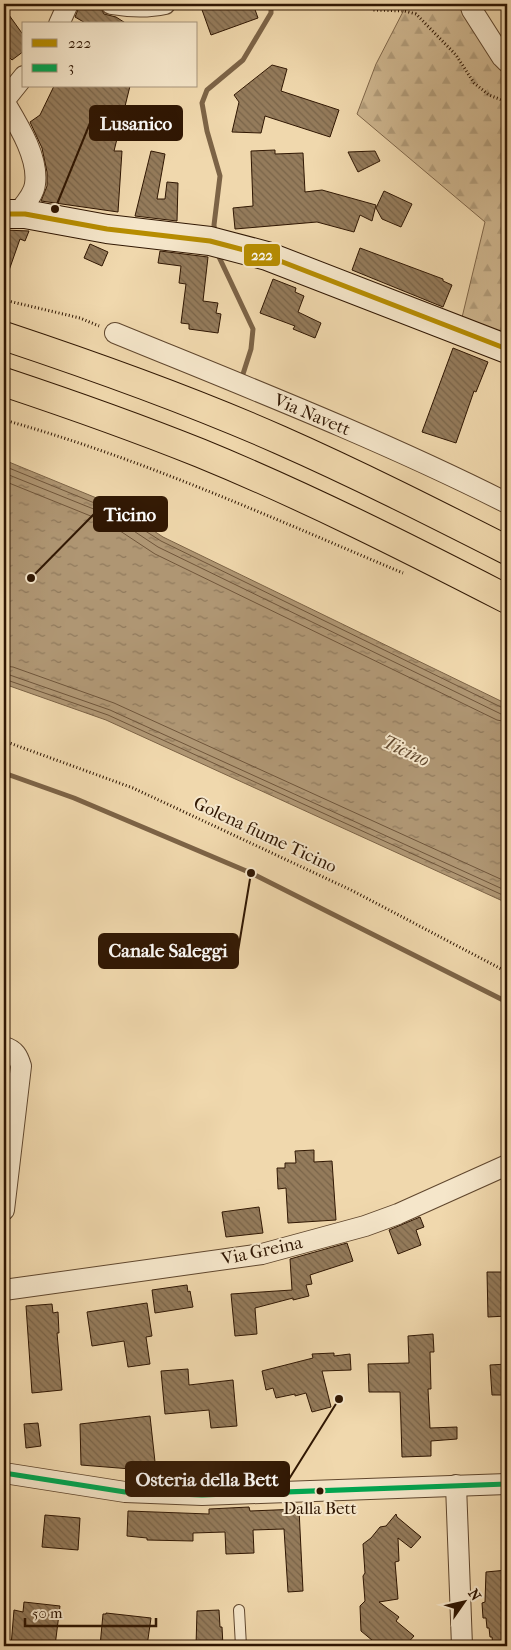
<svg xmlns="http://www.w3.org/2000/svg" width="511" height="1650" viewBox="0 0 511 1650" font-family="'IM FELL French Canon',serif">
	<defs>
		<pattern id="forest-firs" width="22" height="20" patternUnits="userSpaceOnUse" patternTransform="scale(1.25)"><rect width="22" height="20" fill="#cfb790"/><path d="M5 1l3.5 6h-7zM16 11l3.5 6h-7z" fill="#b29d7b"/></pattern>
		<pattern id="water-ripples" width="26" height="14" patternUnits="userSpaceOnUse" patternTransform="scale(1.25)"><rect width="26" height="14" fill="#af9673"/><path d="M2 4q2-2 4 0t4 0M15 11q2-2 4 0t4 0" fill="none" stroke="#8f795c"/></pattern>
		<pattern id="building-back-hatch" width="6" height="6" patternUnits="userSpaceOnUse" patternTransform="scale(1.25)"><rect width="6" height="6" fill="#947b5b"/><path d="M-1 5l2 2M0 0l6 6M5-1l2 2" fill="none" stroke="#796449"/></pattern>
	</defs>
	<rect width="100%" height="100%" fill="#f0d8ad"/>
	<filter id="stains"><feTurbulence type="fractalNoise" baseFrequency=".004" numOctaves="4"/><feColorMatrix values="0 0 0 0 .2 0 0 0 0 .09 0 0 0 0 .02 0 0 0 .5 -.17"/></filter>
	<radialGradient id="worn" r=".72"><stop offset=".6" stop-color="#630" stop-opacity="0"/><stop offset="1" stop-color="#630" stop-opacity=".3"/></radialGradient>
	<polygon fill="url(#forest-firs)" stroke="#80674a" points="407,4 470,4 507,62 507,349 459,330 485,222 357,114 376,64"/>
	<polygon fill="url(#water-ripples)" stroke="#7c6346" points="4,460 116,506 163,537 507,704 507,903 106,720 4,684"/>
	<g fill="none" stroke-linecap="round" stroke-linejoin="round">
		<g stroke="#70563b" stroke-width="1">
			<polyline points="4,466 114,511 161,541 503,708 507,709"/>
			<polyline points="4,473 111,516 158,547 501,714 507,715"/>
			<polyline points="4,481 108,523 155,554 497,720 507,722"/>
			<polyline points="4,666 13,667 114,703 507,882"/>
			<polyline points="4,673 110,710 507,891"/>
			<polyline points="4,679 108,715 507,897"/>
		</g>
		<g stroke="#7c6346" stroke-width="5">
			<polyline points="215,233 214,225 220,176 207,131 202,103 207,90 243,60 271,13 271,4"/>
			<polyline points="218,251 219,257 253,329 251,349 243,374"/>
			<polyline points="4,773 74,798 251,873 507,1002"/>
		</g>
	</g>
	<g fill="url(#building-back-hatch)" stroke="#301703">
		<polygon points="84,4 95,4 100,6 104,14 116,17 127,24 87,24 75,17 79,7"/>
		<polygon points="210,4 253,4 258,18 211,35 201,7"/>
		<polygon points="4,8 24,36 24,51 12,60 9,57 4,61"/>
		<polygon points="272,65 287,69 281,91 339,110 330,137 265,116 261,133 232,132 239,102 234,95"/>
		<polygon points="54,86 130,86 114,151 122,151 118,212 41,201 47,186 47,172 42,148 30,122 40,115"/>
		<polygon points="275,150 275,154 303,153 305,192 322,190 376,205 372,221 360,215 354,232 317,222 235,229 233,208 253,206 251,151"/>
		<polygon points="151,151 165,154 157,199 165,199 167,182 178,183 177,221 135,216"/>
		<polygon points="375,151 380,161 358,172 348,152"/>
		<polygon points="384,191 412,204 401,227 382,219 376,208"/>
		<polygon points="4,230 29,231 25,241 20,239 6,279 4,279"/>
		<polygon points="90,244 108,252 102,266 84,258"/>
		<polygon points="360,248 443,279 443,281 452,285 443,307 352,270"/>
		<polygon points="160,251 208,257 203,301 218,303 216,313 221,314 218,333 189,329 189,324 181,323 186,284 179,283 181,266 158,263"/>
		<polygon points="273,279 296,288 295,292 304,296 298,312 321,323 315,338 293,329 295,326 260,313"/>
		<polygon points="453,348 488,362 476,392 474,391 456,443 422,432"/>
		<polygon points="314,1150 314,1162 332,1161 336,1220 288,1223 286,1188 278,1189 277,1168 285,1168 285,1163 296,1163 295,1151"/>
		<polygon points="259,1207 263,1233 226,1237 222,1212"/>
		<polygon points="420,1217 424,1227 416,1230 421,1245 398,1254 389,1230"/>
		<polygon points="347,1243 353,1261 310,1275 312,1284 306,1285 309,1296 293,1300 293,1298 255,1308 257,1334 235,1336 231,1294 292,1290 290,1259"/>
		<polygon points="487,1272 507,1272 507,1316 488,1317"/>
		<polygon points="187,1285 188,1292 190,1291 193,1307 155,1313 152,1290"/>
		<polygon points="147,1303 152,1336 146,1337 150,1364 128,1367 124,1341 92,1346 87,1312"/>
		<polygon points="52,1304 53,1313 58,1312 59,1333 57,1333 62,1390 32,1393 26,1306"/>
		<polygon points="433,1334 434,1352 430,1352 431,1389 428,1389 430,1428 457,1427 457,1439 431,1441 431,1456 402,1457 400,1392 369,1392 368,1364 409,1363 408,1336"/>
		<polygon points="334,1353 334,1356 350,1354 351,1370 322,1371 331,1407 312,1412 306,1393 295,1396 295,1394 276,1398 273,1388 266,1390 262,1371 313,1358 312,1354"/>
		<polygon points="507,1364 507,1395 492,1395 490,1365"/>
		<polygon points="188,1369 189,1385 233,1380 237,1426 211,1428 209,1410 165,1414 161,1371"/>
		<polygon points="150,1416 156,1471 81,1465 80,1424"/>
		<polygon points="38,1423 41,1446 26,1448 24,1424"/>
		<polygon points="249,1507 250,1511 299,1509 303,1591 288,1592 284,1529 253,1530 254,1553 226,1554 225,1532 193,1533 193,1541 147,1540 147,1538 127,1536 128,1511 209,1514 209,1509"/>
		<polygon points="396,1514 397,1517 421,1537 411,1548 398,1538 399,1561 395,1562 398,1599 379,1602 399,1617 396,1621 414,1636 405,1646 379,1646 361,1631 360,1606 365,1601 363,1576 365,1573 363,1544 371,1538 380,1527 386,1526"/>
		<polygon points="45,1515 80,1518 78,1550 42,1547"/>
		<polygon points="507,1570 507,1645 493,1646 492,1637 490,1637 489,1628 487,1628 486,1618 483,1618 482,1603 485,1602 486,1572"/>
		<polygon points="24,1602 60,1606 55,1646 11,1646 14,1610 23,1612"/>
		<polygon points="219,1610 220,1627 222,1627 223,1646 196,1646 197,1611"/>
		<polygon points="106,1613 151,1618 147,1646 100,1646 103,1614 106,1614"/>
	</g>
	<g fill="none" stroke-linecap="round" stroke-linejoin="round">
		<defs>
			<polyline id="lane" points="239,1610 241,1646"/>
			<g id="street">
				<path d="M111 4C129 7 147 8 165 4"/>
				<polyline points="470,4 472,10 502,57 507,62"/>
				<polyline points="59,24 68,4"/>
				<path d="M4 101C17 123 39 157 35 184 34 195 23 206 17 214"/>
				<polyline points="4,101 24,76"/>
				<path d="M115 333C247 387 380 439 507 503"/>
				<path d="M4 1047C15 1050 18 1056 21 1066L4 1210"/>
				<polyline points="4,1290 262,1254 365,1226 398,1214 507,1165"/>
				<polyline points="4,1473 125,1492 202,1495 507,1484"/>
				<polyline points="456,1485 462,1646"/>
			</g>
			<polyline id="secondary" points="4,214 25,214 107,229 210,241 267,256 507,349"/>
			<g id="highway">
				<path d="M4 336C97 367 190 400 280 440 357 474 432 512 507 550"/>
				<path d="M4 382C70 404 135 427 200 453 305 496 406 547 507 599"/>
			</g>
		</defs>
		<use href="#lane" stroke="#60472e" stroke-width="12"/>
		<use href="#street" stroke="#60472e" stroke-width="22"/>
		<use href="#secondary" stroke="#301703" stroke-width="30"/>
		<use href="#highway" stroke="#301703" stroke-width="30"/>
		<g stroke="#301703" stroke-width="3" stroke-dasharray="1 2.5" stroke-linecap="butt">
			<polyline points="365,4 373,10 405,11 416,14 456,55 474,83 489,95 507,102"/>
			<polyline points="4,300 80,318 99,326"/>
			<path d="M4 420C141 458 272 518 403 573"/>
			<polyline points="4,741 133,788 351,890 507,972"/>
		</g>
		<use href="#lane" stroke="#f5e6ca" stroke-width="10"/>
		<use href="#street" stroke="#f5e6ca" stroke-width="20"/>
		<use href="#secondary" stroke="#f5e6ca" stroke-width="28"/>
		<use href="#highway" stroke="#f0d8ad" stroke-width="28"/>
		<defs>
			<polyline id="bus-1" points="4,214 25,214 107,229 210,241 267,256 507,349"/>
			<polyline id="bus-2" points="4,1473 125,1492 202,1495 507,1484"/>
		</defs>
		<use href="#bus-1" stroke="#f5e6ca" stroke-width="9"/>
		<use href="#bus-2" stroke="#f5e6ca" stroke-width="9"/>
		<use href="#bus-1" stroke="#b78d01" stroke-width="5"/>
		<use href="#bus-2" stroke="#00a651" stroke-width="5"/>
	</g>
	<circle fill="#301703" stroke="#f5e6ca" stroke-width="2" cx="320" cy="1491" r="4.5"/>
	<g text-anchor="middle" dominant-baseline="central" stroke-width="4" stroke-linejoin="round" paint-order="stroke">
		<g font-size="17" fill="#301703" stroke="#f5e6ca">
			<text x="320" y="1508">Dalla Bett</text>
		</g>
		<g font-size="18" fill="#301703" stroke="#f5e6ca">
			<text transform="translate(312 415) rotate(23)">Via Navett</text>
			<text transform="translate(265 835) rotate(25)">Golena fiume Ticino</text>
			<text transform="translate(262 1251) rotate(-12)">Via Greina</text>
		</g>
		<g font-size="19" font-style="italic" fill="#634a30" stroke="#f5e6ca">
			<text transform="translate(406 751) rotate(25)">Ticino</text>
		</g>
	</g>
	<path fill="none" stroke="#301703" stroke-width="2" d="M55 209L90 123M31 578L94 514M251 873L238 951M339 1399L289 1479"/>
	<g fill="#301703" stroke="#f5e6ca" stroke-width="2">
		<circle cx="55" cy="209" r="5"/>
		<circle cx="31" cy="578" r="5"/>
		<circle cx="251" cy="873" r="5"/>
		<circle cx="339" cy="1399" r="5"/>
	</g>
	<g fill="#301703" stroke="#301703" stroke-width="2">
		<rect x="90" y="106" width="92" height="34" rx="5"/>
		<rect x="94" y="497" width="73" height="34" rx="5"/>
		<rect x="99" y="934" width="139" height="34" rx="5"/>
		<rect x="126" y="1462" width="163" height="34" rx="5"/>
	</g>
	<g font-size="19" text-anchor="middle" font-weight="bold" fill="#fff">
		<text x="136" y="130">Lusanico</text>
		<text x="130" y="521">Ticino</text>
		<text x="168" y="957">Canale Saleggi</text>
		<text x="207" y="1486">Osteria della Bett</text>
	</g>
	<rect stroke="#f5e6ca" stroke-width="2" x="243" y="243" width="38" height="24" rx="5" fill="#b78d01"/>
	<g font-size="14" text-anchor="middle" font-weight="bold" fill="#fff">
		<text x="262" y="260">222</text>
	</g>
	<rect width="511" height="1650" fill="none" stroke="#f0d8ad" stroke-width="20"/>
	<rect x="5" y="5" width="501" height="1640" fill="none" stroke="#301703" stroke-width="2.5"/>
	<rect x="10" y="10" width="491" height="1630" fill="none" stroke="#301703"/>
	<rect x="22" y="22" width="175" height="65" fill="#f5e6ca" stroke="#a6937a"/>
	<rect x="32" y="39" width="25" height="8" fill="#b78d01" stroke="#a6937a"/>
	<text x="68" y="48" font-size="15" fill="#301703">222</text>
	<rect x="32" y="64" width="25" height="8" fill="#00a651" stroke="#a6937a"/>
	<text x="68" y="72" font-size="15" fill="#301703">3</text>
	<g transform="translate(464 1602) rotate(56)" stroke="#f5e6ca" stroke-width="4" paint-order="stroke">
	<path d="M0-4L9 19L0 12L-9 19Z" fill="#301703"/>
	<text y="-8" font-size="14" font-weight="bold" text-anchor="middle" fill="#301703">N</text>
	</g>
	<path d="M25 1618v8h131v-8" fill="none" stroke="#301703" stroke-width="2.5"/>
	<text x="32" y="1618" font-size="15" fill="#301703" stroke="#f5e6ca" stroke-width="4" paint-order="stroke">50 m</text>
	<rect width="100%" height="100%" filter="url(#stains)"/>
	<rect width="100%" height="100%" fill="url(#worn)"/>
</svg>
